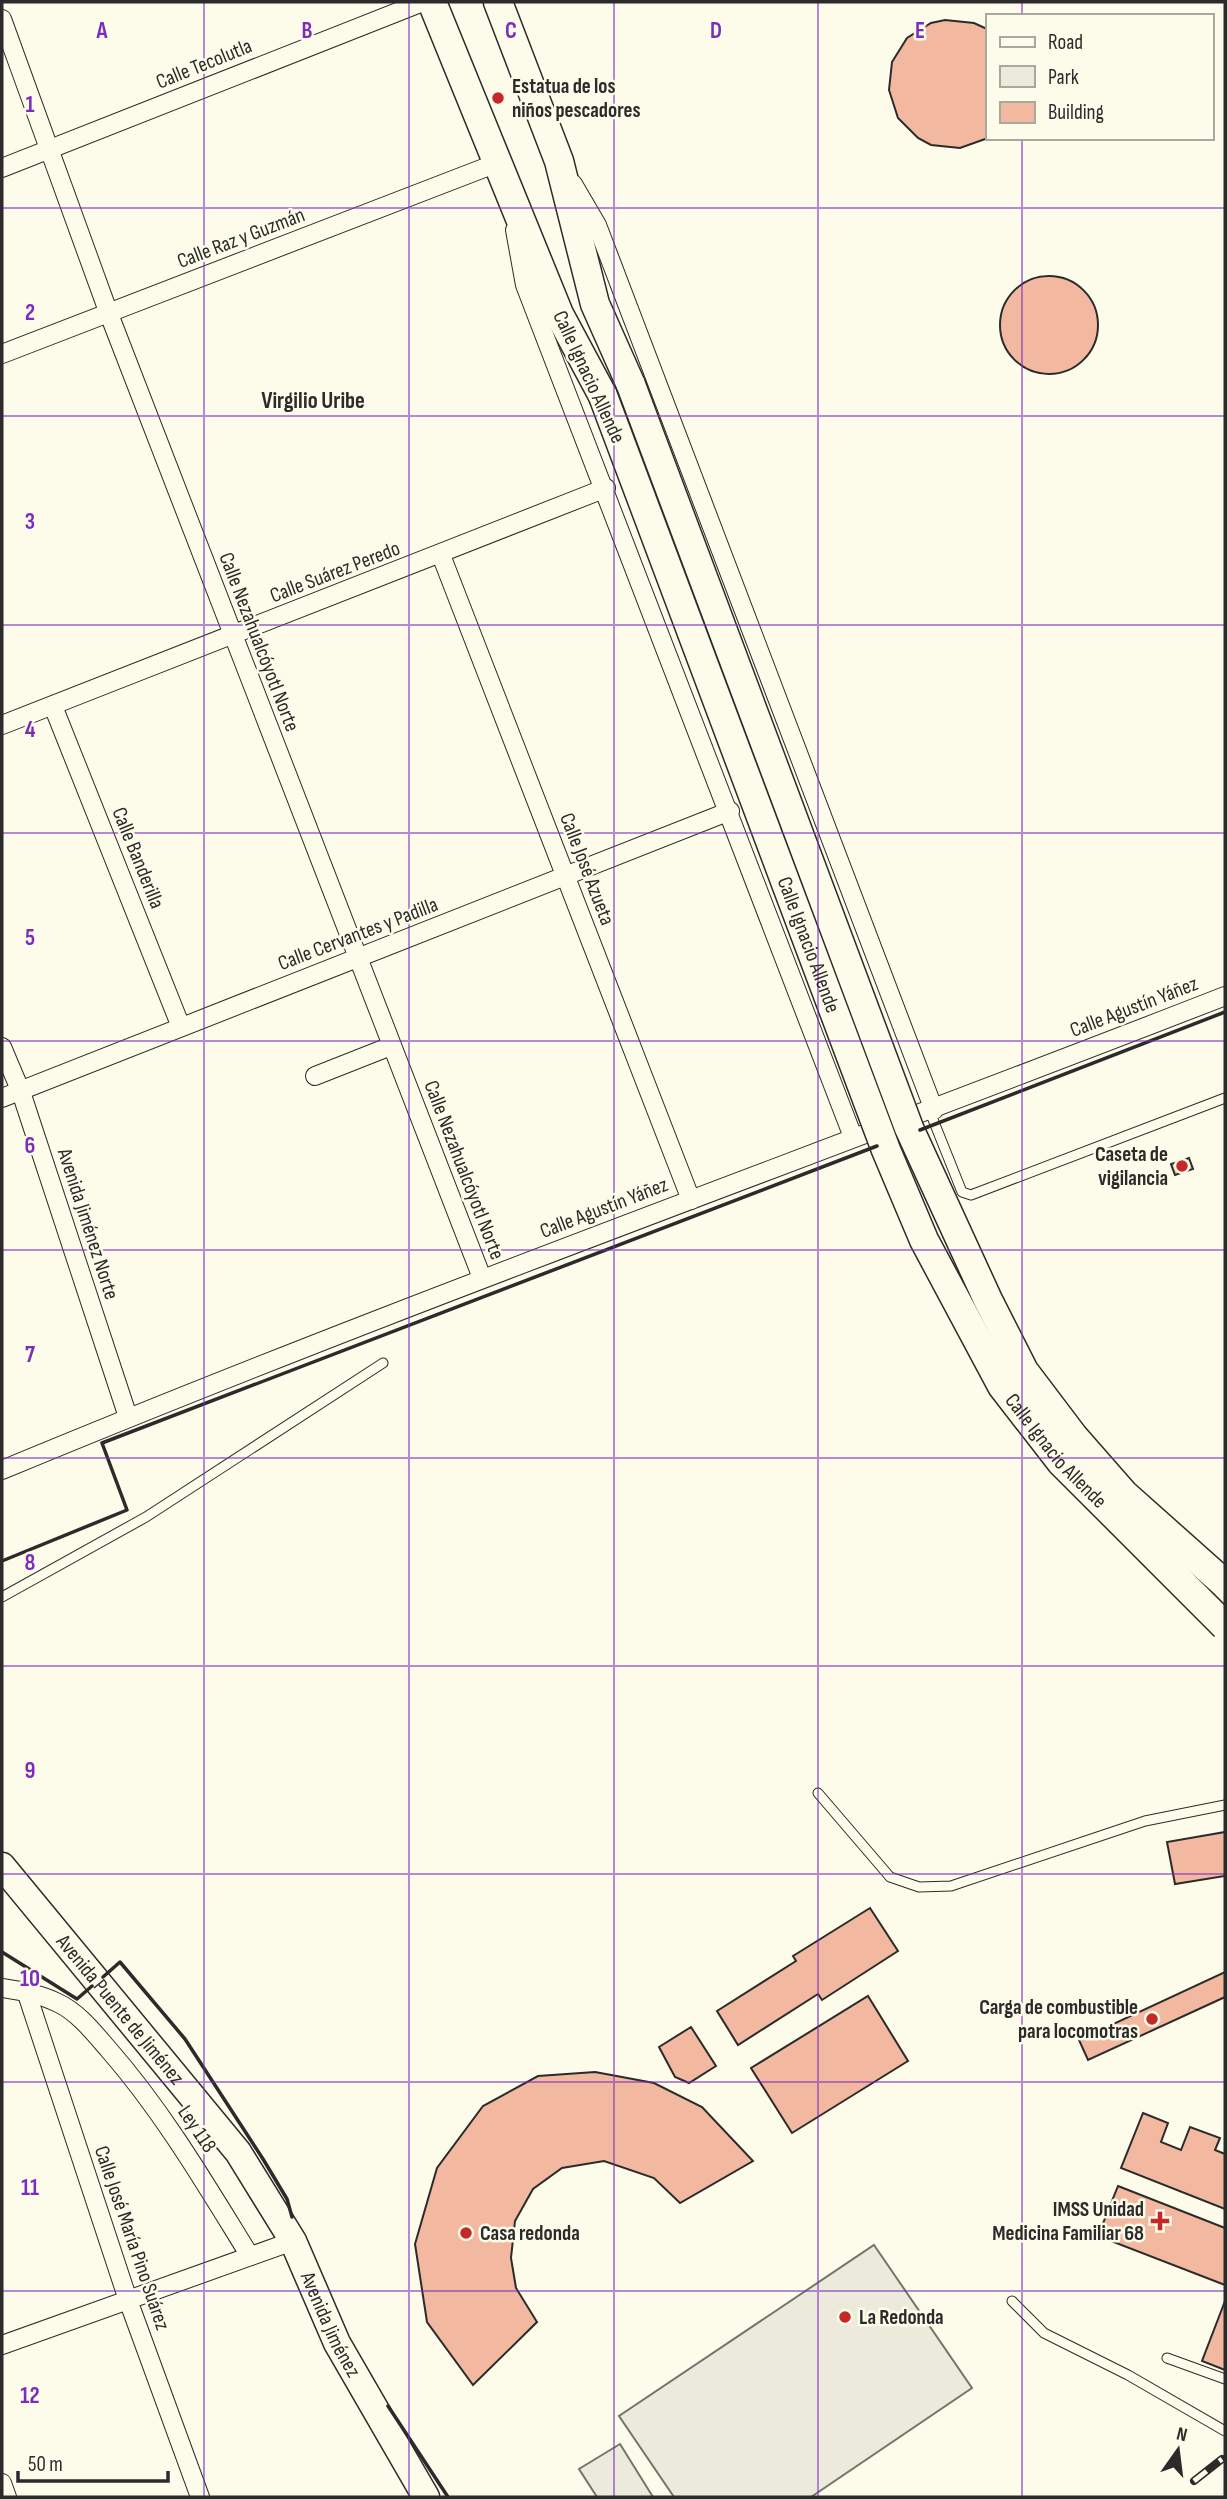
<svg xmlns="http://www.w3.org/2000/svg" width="1227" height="2499" viewBox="0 0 1227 2499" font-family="'Sofia Sans Condensed',sans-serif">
	<rect width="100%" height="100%" fill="#fdfbea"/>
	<g fill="#ecebdb" stroke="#74746e" stroke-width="2">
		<polygon points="874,2245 972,2388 811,2497 674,2497 619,2416"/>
		<polygon points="620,2444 653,2497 597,2497 579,2469"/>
	</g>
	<g fill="#f2b8a0" stroke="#2b2b2b" stroke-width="2">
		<polygon points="945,20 974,23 987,29 988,138 960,148 931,145 918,138 898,118 889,90 892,62 907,38 931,23"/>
		<circle cx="1049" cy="325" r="49"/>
		<polygon points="1189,1158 1193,1169 1175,1175 1171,1164"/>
		<polygon points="1225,1832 1225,1876 1175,1884 1167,1842"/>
		<polygon points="870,1908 898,1951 822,2000 818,1994 738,2045 717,2011 796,1961 793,1956"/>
		<polygon points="1225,1972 1225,1997 1088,2060 1079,2040"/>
		<polygon points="868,1996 908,2061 792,2133 751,2068"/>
		<polygon points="691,2027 716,2066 689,2083 675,2077 659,2047"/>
		<polygon points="595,2072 654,2083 702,2107 753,2161 680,2203 654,2178 604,2161 562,2168 533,2189 515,2221 511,2258 516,2288 537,2322 473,2385 427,2322 415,2244 437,2168 483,2106 538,2076"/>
		<polygon points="1143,2113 1168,2123 1161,2142 1181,2150 1190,2127 1220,2138 1215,2150 1225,2154 1225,2209 1121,2168"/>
		<polygon points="1118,2186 1225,2228 1225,2285 1098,2236"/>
		<polygon points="1225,2301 1225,2370 1202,2361"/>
	</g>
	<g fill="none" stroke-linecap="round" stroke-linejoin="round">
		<defs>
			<g id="lane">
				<polyline points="930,1112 962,1192 971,1195 1225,1098"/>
				<polyline points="2,1597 146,1517 383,1363"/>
				<polyline points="818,1793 890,1877 919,1887 951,1886 1145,1821 1225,1805"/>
				<polyline points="1012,2301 1044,2333 1128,2375 1225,2431"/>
				<polyline points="1167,2358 1225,2379"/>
			</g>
			<g id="street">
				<polyline points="2,19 109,314 482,1278"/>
				<polyline points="2,168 423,2"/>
				<polyline points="573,184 597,225 934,1110"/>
				<polyline points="515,230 525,285 853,1137"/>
				<polyline points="2,354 497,163"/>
				<polyline points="441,555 691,1200"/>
				<polyline points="53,706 181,1027"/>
				<polyline points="2,725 606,488"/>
				<polyline points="2,1047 21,1092 128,1417"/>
				<polyline points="315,1076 391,1046"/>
				<polyline points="2,1098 730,811"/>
				<path d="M2 1470C406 1302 818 1155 1225 996"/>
				<path d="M2 1988C21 1991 41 1994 58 2003 78 2012 95 2034 109 2050 164 2113 206 2185 250 2256"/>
				<polyline points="26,1991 128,2300 200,2497"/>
				<polyline points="2,2345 293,2241"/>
				<polyline points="2,2483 7,2497"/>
			</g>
			<g id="secondary">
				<path id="s1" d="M2 1866 238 2152 293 2241 337 2343 426 2497"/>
			</g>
			<g id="primary">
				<polyline points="432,2 559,314 603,396"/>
				<polyline points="498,2 559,161 595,304 631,385"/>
			</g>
		</defs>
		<use href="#lane" stroke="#2b2b2b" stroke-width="11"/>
		<use href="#street" stroke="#2b2b2b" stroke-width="20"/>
		<use href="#secondary" stroke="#2b2b2b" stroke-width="29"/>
		<use href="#primary" stroke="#2b2b2b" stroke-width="31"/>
		<use href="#lane" stroke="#fdfbea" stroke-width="9"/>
		<use href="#street" stroke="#fdfbea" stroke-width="18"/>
		<use href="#secondary" stroke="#fdfbea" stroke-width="26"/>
		<use href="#primary" stroke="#fdfbea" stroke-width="28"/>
		<defs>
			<polyline id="rail" points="1194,2481 1222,2459"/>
		</defs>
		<use href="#rail" stroke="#2b2b2b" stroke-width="8"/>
		<use href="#rail" stroke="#fdfbea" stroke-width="5" stroke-dasharray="16" stroke-linecap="butt"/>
		<defs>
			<g id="primary-bridge">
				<polyline points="631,385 909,1128 988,1300 1024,1371 1074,1437 1124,1494 1225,1584"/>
				<path id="s2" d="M603 396 886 1150 924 1240 1002 1386 1061 1462 1225 1626"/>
			</g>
		</defs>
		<use href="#primary-bridge" stroke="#2b2b2b" stroke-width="31" stroke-linecap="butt"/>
		<use href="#primary-bridge" stroke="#fdfbea" stroke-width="28"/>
		<g stroke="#2b2b2b" stroke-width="3.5">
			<polyline points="920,1130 1225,1012"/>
			<polyline points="2,1561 127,1510 102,1443 877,1146"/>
			<polyline points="2,1952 77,1999 92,1986"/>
			<polyline points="103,1977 120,1962 185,2039 263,2159 287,2199 292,2217"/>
			<polyline points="388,2406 448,2497"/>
		</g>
	</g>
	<path fill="none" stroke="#7b2cbf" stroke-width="2" stroke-opacity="0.55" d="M204 2V2497M409 2V2497M614 2V2497M818 2V2497M1022 2V16M1022 138V2497M2 208H1225M2 416H1225M2 625H1225M2 833H1225M2 1041H1225M2 1250H1225M2 1458H1225M2 1666H1225M2 1874H1225M2 2082H1225M2 2291H1225"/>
	<g fill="#c62828" stroke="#fdfbea" stroke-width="2.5">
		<circle cx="498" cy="98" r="7"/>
		<circle cx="1182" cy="1166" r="7"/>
		<circle cx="1152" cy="2019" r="7"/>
		<path d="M1156.5 2210.5h7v7h7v7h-7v7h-7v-7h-7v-7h7z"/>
		<circle cx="466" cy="2233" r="7"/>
		<circle cx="845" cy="2317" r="7"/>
	</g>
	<g text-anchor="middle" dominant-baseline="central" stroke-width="5" stroke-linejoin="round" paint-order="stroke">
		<g font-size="21" fill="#2b2b2b" stroke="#fdfbea">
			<text transform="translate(204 64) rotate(-22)">Calle Tecolutla</text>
			<text transform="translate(241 238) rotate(-21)">Calle Raz y Guzmán</text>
			<text transform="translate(589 377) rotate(65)">Calle Ignacio Allende</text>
			<text transform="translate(335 572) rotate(-21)">Calle Suárez Peredo</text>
			<text transform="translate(259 642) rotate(69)">Calle Nezahualcóyotl Norte</text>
			<text transform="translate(138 858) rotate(68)">Calle Banderilla</text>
			<text transform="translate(587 869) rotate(69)">Calle José Azueta</text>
			<text transform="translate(358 934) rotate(-21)">Calle Cervantes y Padilla</text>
			<text stroke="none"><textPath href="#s2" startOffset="586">Calle Ignacio Allende</textPath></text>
			<text transform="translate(1134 1007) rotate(-21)">Calle Agustín Yáñez</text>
			<text transform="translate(464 1170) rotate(69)">Calle Nezahualcóyotl Norte</text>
			<text transform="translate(604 1208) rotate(-21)">Calle Agustín Yáñez</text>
			<text transform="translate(88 1224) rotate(72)">Avenida Jiménez Norte</text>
			<text stroke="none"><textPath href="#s2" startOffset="1153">Calle Ignacio Allende</textPath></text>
			<text stroke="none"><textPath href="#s1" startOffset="186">Avenida Puente de Jiménez</textPath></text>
			<text transform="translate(197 2129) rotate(56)">Ley 118</text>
			<text transform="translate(132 2238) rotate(71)">Calle José María Pino Suárez</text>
			<text stroke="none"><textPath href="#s1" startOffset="567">Avenida Jiménez</textPath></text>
		</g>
		<g font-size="21" font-weight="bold" fill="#2b2b2b" stroke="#fdfbea" text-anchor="start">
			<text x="512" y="86">Estatua de los<tspan x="512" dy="24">niños pescadores</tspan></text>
			<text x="1168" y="1154" text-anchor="end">Caseta de<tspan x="1168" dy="24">vigilancia</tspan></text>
			<text x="1138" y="2007" text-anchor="end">Carga de combustible<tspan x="1138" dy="24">para locomotras</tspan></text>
			<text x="1144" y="2209" text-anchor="end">IMSS Unidad<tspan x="1144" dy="24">Medicina Familiar 68</tspan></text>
			<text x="480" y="2233">Casa redonda</text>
			<text x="859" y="2317">La Redonda</text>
		</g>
		<g font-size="23" font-weight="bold" fill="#2b2b2b" stroke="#fdfbea">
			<text x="313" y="401">Virgilio Uribe</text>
		</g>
	</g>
	<g font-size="23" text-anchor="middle" font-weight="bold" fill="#7b2cbf" stroke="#fdfbea" stroke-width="5" stroke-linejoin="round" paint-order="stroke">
		<text x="102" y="38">A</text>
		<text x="307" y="38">B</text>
		<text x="511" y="38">C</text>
		<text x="716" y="38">D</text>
		<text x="920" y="38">E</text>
		<text x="30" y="112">1</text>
		<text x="30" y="320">2</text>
		<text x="30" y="529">3</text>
		<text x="30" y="737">4</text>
		<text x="30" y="945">5</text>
		<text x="30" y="1153">6</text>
		<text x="30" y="1362">7</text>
		<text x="30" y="1570">8</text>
		<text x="30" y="1778">9</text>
		<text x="30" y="1986">10</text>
		<text x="30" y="2195">11</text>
		<text x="30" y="2403">12</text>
	</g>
	<rect width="1227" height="2499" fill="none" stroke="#2b2b2b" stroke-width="7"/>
	<rect x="986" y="14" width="228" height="126" fill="#fdfbea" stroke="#a9a89e" stroke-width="2"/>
	<rect x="1000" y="37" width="35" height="10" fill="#fdfbea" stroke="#a9a89e" stroke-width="2"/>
	<text x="1048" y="49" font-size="21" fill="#2b2b2b">Road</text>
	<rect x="1000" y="66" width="35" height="21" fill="#ecebdb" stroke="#a9a89e" stroke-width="2"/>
	<text x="1048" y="84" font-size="21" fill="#2b2b2b">Park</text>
	<rect x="1000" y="102" width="35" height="21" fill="#f2b8a0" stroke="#a9a89e" stroke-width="2"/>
	<text x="1048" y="119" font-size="21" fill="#2b2b2b">Building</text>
	<g transform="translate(1178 2450) rotate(14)" stroke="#fdfbea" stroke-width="5" paint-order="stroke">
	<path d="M0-5L12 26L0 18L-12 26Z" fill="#2b2b2b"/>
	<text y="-10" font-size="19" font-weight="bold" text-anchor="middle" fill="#2b2b2b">N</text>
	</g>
	<path d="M18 2471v10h150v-10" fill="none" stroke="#2b2b2b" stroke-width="3.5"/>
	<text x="28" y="2471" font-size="21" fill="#2b2b2b" stroke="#fdfbea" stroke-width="5" paint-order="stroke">50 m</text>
</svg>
